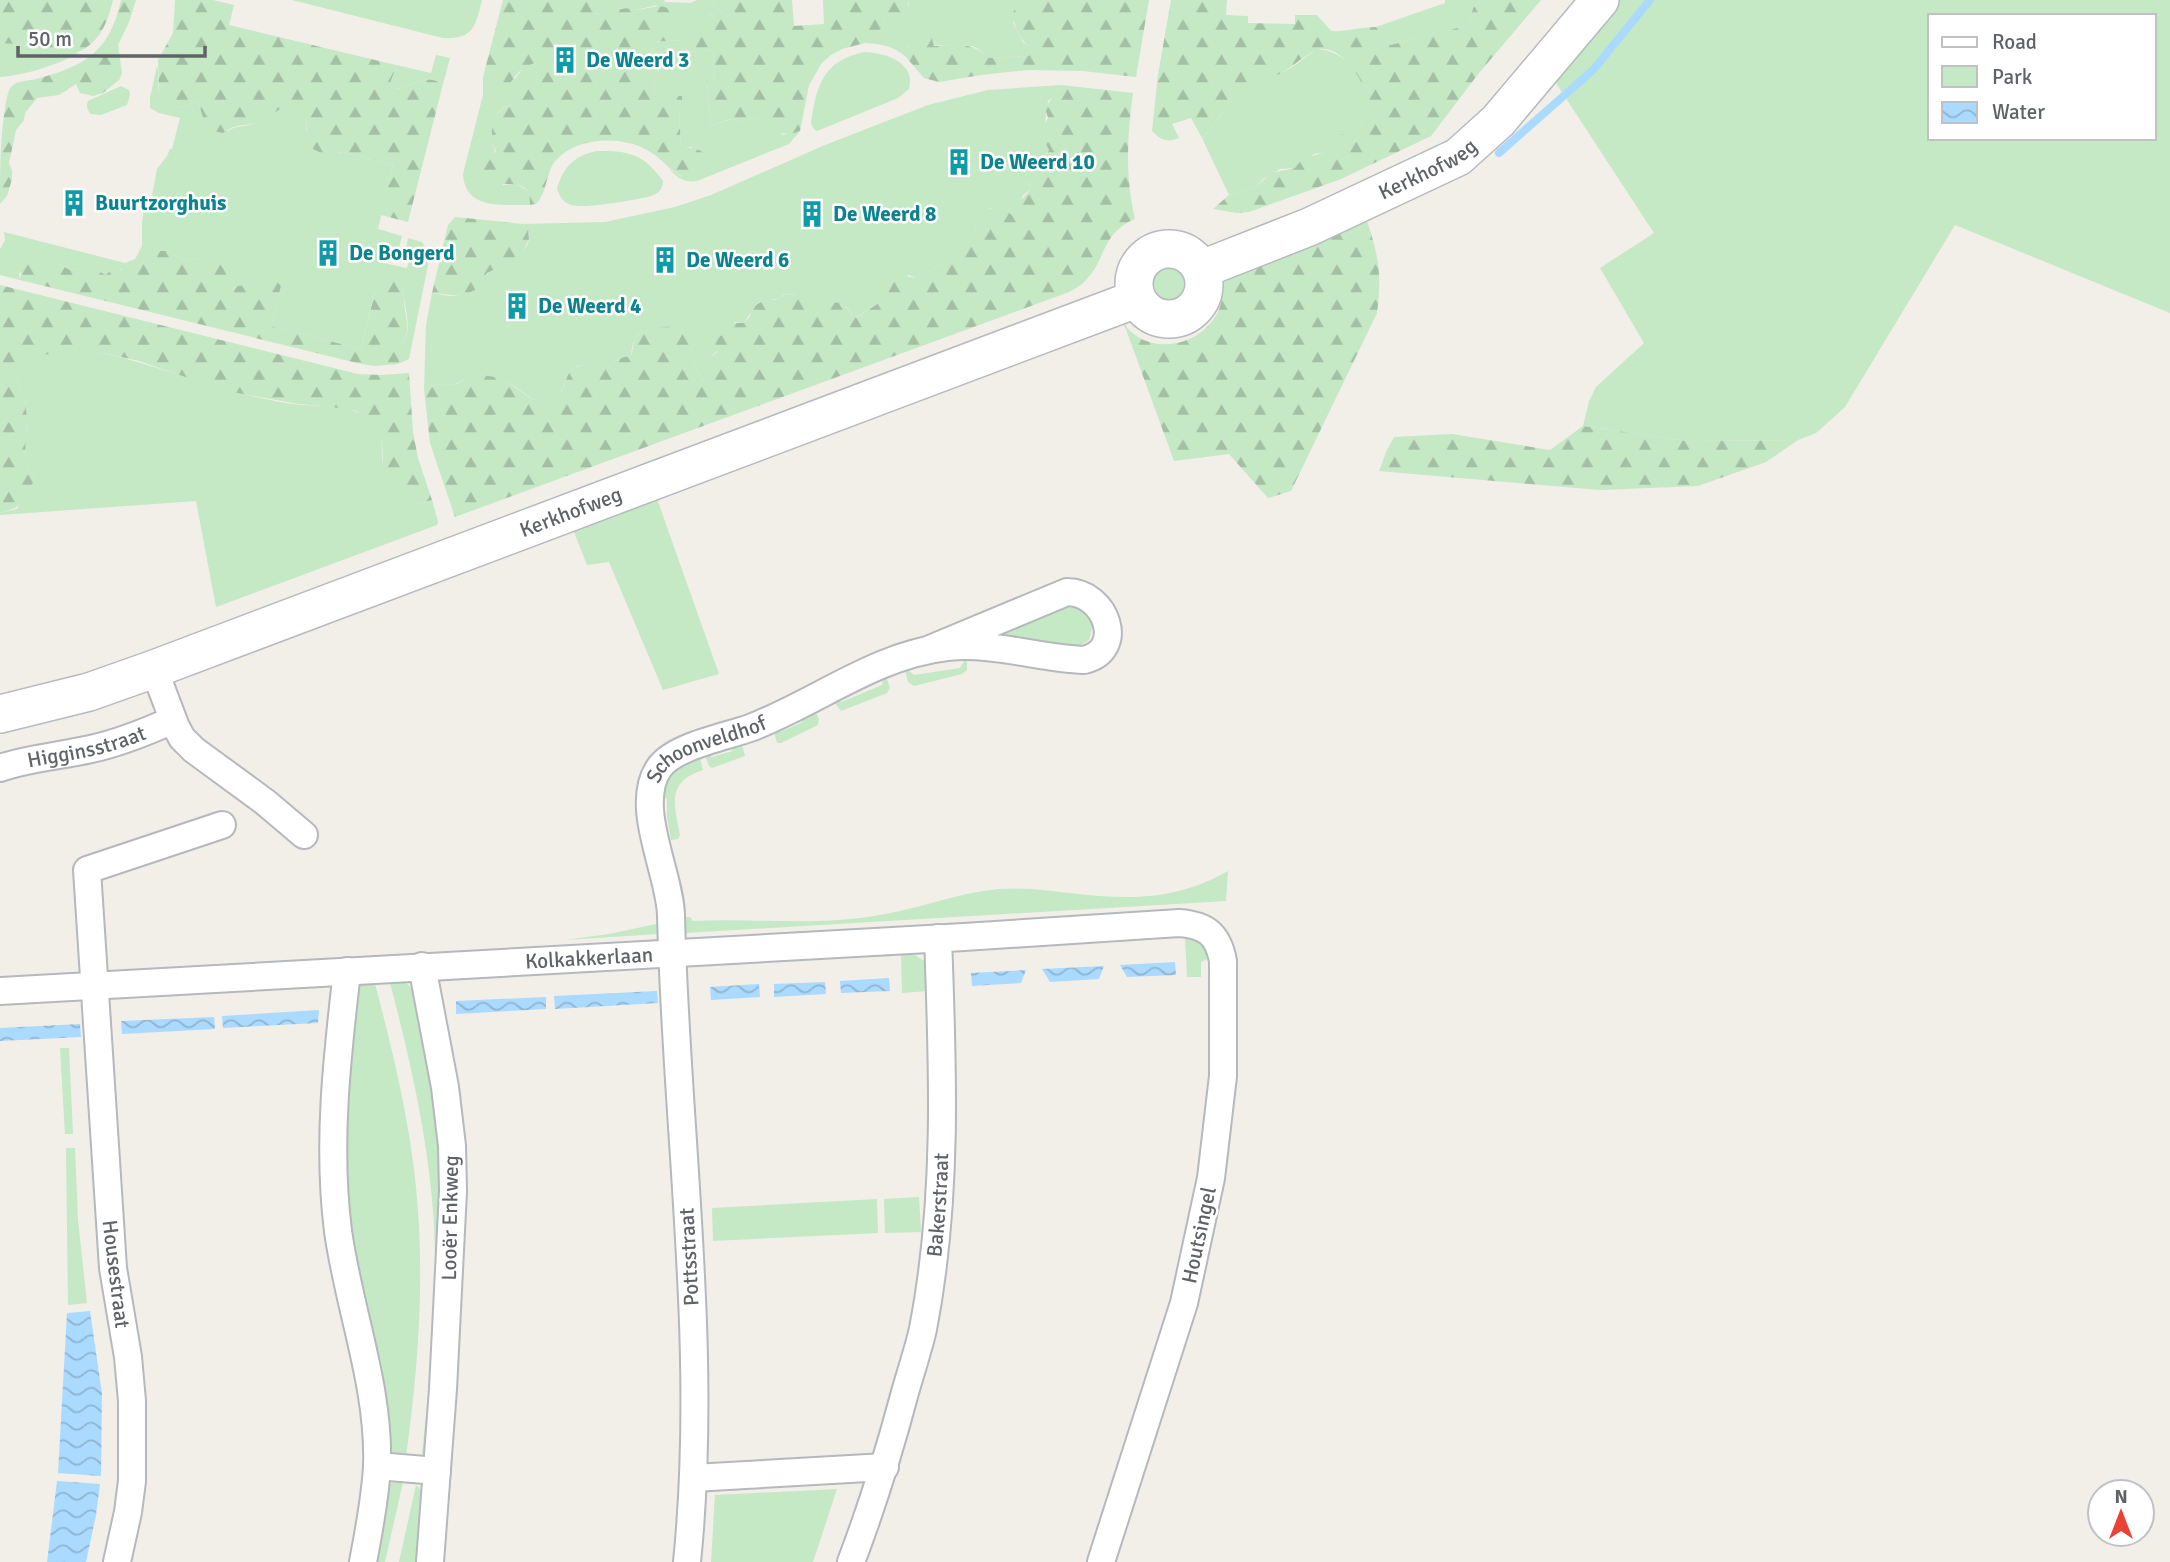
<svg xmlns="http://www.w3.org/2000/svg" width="2170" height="1562" viewBox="0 0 2170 1562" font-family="Signika,sans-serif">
	<defs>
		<pattern id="forest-firs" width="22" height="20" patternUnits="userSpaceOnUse" patternTransform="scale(1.75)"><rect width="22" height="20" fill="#c5e8c5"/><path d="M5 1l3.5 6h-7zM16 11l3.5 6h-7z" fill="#a3c0a4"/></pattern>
		<pattern id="water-waves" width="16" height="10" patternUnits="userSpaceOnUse" patternTransform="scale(1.75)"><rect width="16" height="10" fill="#aadaff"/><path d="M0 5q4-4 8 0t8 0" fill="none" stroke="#8eb4d2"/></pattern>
	</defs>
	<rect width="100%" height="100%" fill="#f1efe8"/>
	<g fill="#c5e8c5" fill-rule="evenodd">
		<path d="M292 0H482C475 27 474 39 443 38Z"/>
		<path d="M612 0H664L665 2 690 3 697 0H713L715 7 728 18 711 14 694 22C694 33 688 41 687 52L713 50 715 80H707L711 126 732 119 743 121 755 118 762 120 783 135 800 131 789 144 697 181C684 183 677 177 668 168L682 177 692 147 681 148 679 111H682L655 98 652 42 681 40 674 32 671 16 656 5 637 10 622 8 608 15 592 13 609 5Z"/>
		<path d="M908 0H1024L1013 23 1023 42 1028 46 1038 44 1043 48 1028 56 990 58 975 47 966 45H909L906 57C894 46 881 44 865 43L883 27 884 19 909 5Z"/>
		<polygon points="1445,0 1481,0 1473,8 1469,24 1448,31 1428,31 1413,39 1391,45 1376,27 1445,3"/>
		<path d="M1614 0H2170V313L1955 225 1845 407 1816 433 1798 440 1687 441 1583 426 1589 401 1596 387 1644 343 1600 268 1654 233 1550 74ZM1930 16H2154V138H1930Z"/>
		<path d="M5 43 28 46 46 52 79 53C57 65 26 75 0 77V44Z"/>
		<path d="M1317 49C1341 50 1365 72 1366 97 1366 106 1363 116 1361 125 1345 132 1335 139 1324 153L1314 154 1295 168 1280 169 1263 179 1257 186 1229 195 1202 138C1215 126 1223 109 1237 96 1249 86 1262 83 1276 76 1290 70 1304 58 1317 49Z"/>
		<path d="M865 52C885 53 916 62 909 89L898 98 817 131 813 128 811 123C816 85 824 60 865 52Z"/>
		<path d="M436 55 450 58 443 84C417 69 407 97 390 86 390 78 396 73 396 65L431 73Z"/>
		<path d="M538 62V72L526 76 512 105C478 112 498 162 503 185L515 184 529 191 530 205C503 204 465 211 463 174L483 95V77L488 82 515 79 523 68Z"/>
		<path d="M157 66C160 78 156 88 161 100L176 108 199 101 200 108 228 131C235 126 241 127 249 125 257 123 257 121 263 116 269 111 277 112 283 106L307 118 306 131 340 153 343 152 393 165 378 229 402 236 399 248 387 245 383 263 407 268 412 251 406 249 408 238 422 242 427 251 428 265 409 359 398 364 401 359V346C414 333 404 306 403 289L380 278 362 288 375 291 361 349 271 326 281 286H238L230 290 205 258 184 260 168 251 148 254 138 271 130 272 120 269 106 275C94 268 83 267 70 270L54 261 19 273 20 280 0 275V249L5 240 4 232 125 263 135 259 142 246V222L144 209 152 196 157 169 167 156 170 149H172L180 118 159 113 150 108V98Z"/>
		<path d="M1061 85 1054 96 1048 101C1046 117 1041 135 1049 150L1029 182 1030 190 1023 195 1016 218 991 208C981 214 977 219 975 231 955 237 965 245 954 256 949 261 944 262 938 265 932 269 926 275 920 280L909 275 894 280 885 299 855 318C841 295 833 306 812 301 803 299 796 292 786 294 782 295 780 298 776 299 770 301 766 299 760 302 751 307 751 316 743 323L734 322 732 334 712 356 705 382 693 365C701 347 687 336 675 326 650 330 634 323 631 356 621 357 616 359 610 368 598 370 585 360 574 368 560 378 568 406 540 401 527 399 519 387 507 382 502 379 476 377 470 377 465 378 460 382 455 384 450 385 445 384 439 384 434 385 429 388 424 389L426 325 432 293C443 295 454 298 465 294 479 289 478 280 488 273 503 261 543 251 524 224L605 222 675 207 711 195 825 145 928 105 988 90Z"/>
		<path d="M121 86 129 90 130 95 127 105 101 115 91 114C87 110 86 106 88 101Z"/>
		<path d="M597 151C629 150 645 155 663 181 663 191 657 194 648 197 632 200 585 209 571 205 562 202 560 196 557 189 563 167 575 155 597 151Z"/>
		<circle cx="1169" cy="284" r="19"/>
		<path d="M99 352C167 367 231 397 301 405 326 407 360 404 377 426 386 438 378 456 385 467 393 480 406 492 416 504L432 500 438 522 437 525 216 607 196 501 0 515V513L17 509 34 479 25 460 27 418 25 397 17 381C19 377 20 369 23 365 37 348 79 353 99 352Z"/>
		<polygon points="656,496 719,674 663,690 609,562 587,565 572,527"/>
		<path d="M1076 605C1091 617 1096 620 1089 640L1078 647 996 639V633L1063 606Z"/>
		<polygon points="967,660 967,670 962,674 914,686 908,682 905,670 908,670 914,675 960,668 964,661"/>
		<polygon points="886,676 890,688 887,693 841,711 832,699 833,698 841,702 882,685 884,677"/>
		<polygon points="814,709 819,719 818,725 781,743 777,743 773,729 780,732 801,723 803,715"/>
		<polygon points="741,741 745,756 712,768 709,766 704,753 712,757 732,751 736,743"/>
		<path d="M699 755 703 770C666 782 674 804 680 835L678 839 671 840 667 817V799L661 793 675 770Z"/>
		<path d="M1228 871 1226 901 685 933 680 917H690L693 921C753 918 813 926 874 916 916 910 956 893 999 889 1026 887 1051 891 1078 894 1134 900 1179 899 1228 871Z"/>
		<polygon points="661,923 658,934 565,940 609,934"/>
		<polygon points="1185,937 1204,942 1210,958 1201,962 1201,977 1187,977"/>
		<polygon points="901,953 912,953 924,961 928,991 902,993"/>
		<path d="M389 979C412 981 414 990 421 1009L445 1182 426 1453 422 1454C431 1369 440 1284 432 1199 425 1124 408 1051 389 979Z"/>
		<path d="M374 980C394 1056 413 1133 418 1211 424 1293 417 1376 406 1457L394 1455 387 1451 340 1162 356 985 361 982Z"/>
		<polygon points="60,1048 69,1048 73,1134 65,1134"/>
		<polygon points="66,1148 75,1148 78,1220 87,1303 68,1305"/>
		<polygon points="919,1197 921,1232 885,1233 884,1199"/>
		<polygon points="877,1199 878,1233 713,1241 712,1208"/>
		<polygon points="403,1482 385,1562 371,1562 384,1487 391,1483"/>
		<polygon points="416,1485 422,1491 427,1500 423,1562 399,1562"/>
		<polygon points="837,1489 813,1562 711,1562 715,1495"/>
	</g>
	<g fill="url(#forest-firs)">
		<path d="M0 0H113C105 37 85 63 44 52 29 47 15 42 0 44Z"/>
		<path d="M121 0H136L129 22 118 45 122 73 119 80 103 93 93 96 80 93 76 84 59 95 37 98 25 113 24 120 16 130 9 163 12 171V179L7 196 0 204C0 169 0 136 6 102 7 97 8 91 11 87 17 80 29 81 36 79 86 66 110 51 121 0Z"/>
		<path d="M175 0H213L234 5 229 25 396 65C396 73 390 78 390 86 407 97 417 69 443 84L408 222 381 215 393 165 343 152 325 155 313 149 306 142 307 119 298 120 288 116 283 107 271 115 263 116C256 127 246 123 234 127 230 128 227 131 223 133 207 131 201 116 199 101L176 108 167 106 161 100 159 94 158 60 173 33Z"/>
		<path d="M503 0H612L609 5 593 13C605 17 610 11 621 9 627 7 633 10 638 10 652 8 660 2 672 11L673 24 676 28 674 32 678 34 681 40 652 42 655 97 682 96 683 111 679 112 681 147C698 148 712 151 708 172L691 180C668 172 665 160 647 150 622 135 576 137 556 160 545 173 548 192 536 204L530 205 529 191C516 181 508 185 494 184 485 176 482 171 484 160L496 152C489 134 489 111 512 105V92C519 88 519 82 524 77 528 74 534 73 538 72V62C532 64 522 68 518 73 510 83 506 91 491 88L483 77Z"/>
		<path d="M713 0H792L794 26 824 24 823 0H908V12C899 17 893 14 884 19L883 27 865 43 842 49 831 55 821 64 809 85 800 131 791 134 775 133 762 120 755 118 743 121 731 119 711 126 707 80H715L713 50 687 52C687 41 694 33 694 22 703 12 714 14 727 17L715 7Z"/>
		<path d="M1024 0H1149L1136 77 1083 71 1028 70 981 75 939 82 924 78 906 57C909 43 914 30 931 36L934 46C961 45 967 41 990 58L1028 56 1042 48 1038 45 1029 47C1019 38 1011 22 1014 10Z"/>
		<path d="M1171 0H1227L1226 15 1248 16V23L1295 24V15H1317L1331 31C1346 32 1360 27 1376 27L1391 45 1413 39 1427 31H1448L1469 24 1473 8 1481 0H1541L1479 73 1431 136 1341 179 1249 212 1237 213 1213 209 1229 195 1257 186 1271 173 1295 168 1303 158 1324 153 1334 140 1347 131 1361 125C1367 99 1368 88 1351 66 1344 57 1331 47 1319 49 1313 50 1306 57 1300 60 1293 65 1286 71 1278 75 1264 84 1249 86 1236 97 1222 110 1215 126 1202 138L1191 118 1172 124 1179 138C1167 143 1161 140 1152 131L1158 75Z"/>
		<path d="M1061 85 1133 93C1127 136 1125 176 1135 219 1101 234 1107 257 1087 279 1082 285 1076 288 1069 292L455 517 430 443 424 389C429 388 434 385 439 384 445 384 450 385 456 384 461 382 465 378 470 377 482 374 496 376 507 382 519 388 529 402 544 401 573 399 558 372 579 366 590 362 599 369 610 368 616 359 621 357 631 356L635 338 644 329 675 326 685 331 696 348 697 354 693 365 704 381C704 369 707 360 717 352 712 340 718 334 730 334L727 331V326L730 323H743L749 318 753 307 764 300H775L786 294 800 295 811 301 842 303 856 318 885 299 894 280 901 275 920 279C927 275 932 269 938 265 944 262 949 261 954 256 965 244 953 238 975 231 980 205 996 203 1016 218L1018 204 1030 190C1026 165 1042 168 1049 150 1043 138 1039 130 1048 118L1045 108Z"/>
		<polygon points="455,217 524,224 528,229 529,239 520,257 487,273 475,290 461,296 432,293 448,225"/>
		<path d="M1367 221C1379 257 1382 275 1377 313L1291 491 1268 498 1229 454 1174 461 1124 324C1150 360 1210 345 1221 303 1223 294 1222 285 1221 276L1329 239Z"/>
		<path d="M156 251H168L184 260 205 258 215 261 222 266 226 273 231 290 238 286 248 285 253 277C265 273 273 276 281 286L271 326 361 349 375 292 360 288C370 284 380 275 391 277 406 281 403 298 405 310 407 323 410 336 401 346V359L398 364 374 366 357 363 20 280 22 267 33 261 45 260 54 261 70 270 90 267 106 275 112 269 138 271 148 254Z"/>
		<path d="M0 285 358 374 381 375 409 373 413 432 418 458 432 500 416 504 403 499 390 488 383 465 382 441 377 426 357 411 332 407 299 404 226 391 139 361 99 352 54 353 39 356 23 365 17 381 25 397 27 418 25 460 34 479C27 501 23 507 0 513Z"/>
		<polygon points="1583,426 1687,441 1798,440 1766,462 1698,486 1600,490 1379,471 1386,452 1394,437 1452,434 1550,450"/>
	</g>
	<g fill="url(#water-waves)">
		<polygon points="1175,962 1176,975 1127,977 1120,965"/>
		<polygon points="1104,966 1099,979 1050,982 1042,969"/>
		<polygon points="1026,970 1021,983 972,986 971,973"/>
		<polygon points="889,978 890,991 841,993 840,981"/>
		<polygon points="825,982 826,994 774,997 774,984"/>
		<polygon points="759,984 760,997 711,1000 710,987"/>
		<polygon points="657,991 658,1003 555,1009 554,996"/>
		<polygon points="546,997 546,1009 456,1014 456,1001"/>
		<polygon points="319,1010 318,1023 223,1028 222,1016"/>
		<polygon points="214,1017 215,1029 122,1034 121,1021"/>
		<polygon points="80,1024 81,1037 0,1041 0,1028"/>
		<polygon points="90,1311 102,1394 101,1476 58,1473 67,1313"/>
		<polygon points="57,1481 100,1484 96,1515 86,1562 47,1562"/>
	</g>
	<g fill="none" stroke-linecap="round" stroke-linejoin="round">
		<polyline stroke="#aadaff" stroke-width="8" points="1499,153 1593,70 1650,0"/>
		<defs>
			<g id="street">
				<polyline points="154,669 176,727 182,738 194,750 265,802 304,835"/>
				<path id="s1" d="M0 768C29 758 60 756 91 749 119 743 146 732 173 720"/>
				<polyline points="422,966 445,1087 452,1146 453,1191 443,1389 430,1562"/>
				<path d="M347 971C337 1058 327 1144 338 1231 349 1310 380 1387 377 1467 375 1499 369 1531 363 1562"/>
				<path id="s2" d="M0 991 964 937 1179 923C1206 925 1218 934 1223 961V1076L1211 1178 1184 1303 1101 1562"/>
				<polyline points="377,1466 437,1471"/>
				<polyline points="693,1478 885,1467"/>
				<polyline points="117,1562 128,1512 132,1481 132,1401 128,1357 113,1268 87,870 222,825"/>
				<path id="s3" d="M687 1562C709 1347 676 1130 671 915 670 873 633 806 659 768 674 746 725 737 750 728 816 703 875 655 947 647 993 642 1038 658 1084 660 1127 650 1106 592 1067 592L925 651"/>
				<path id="s4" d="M851 1562C872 1507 889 1452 904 1396 910 1374 918 1351 923 1329 948 1200 943 1069 938 938"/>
			</g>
			<g id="secondary">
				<circle cx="1169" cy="284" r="35"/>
				<path id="s5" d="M1202 269 1309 227 1458 157 1498 121 1600 0"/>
				<path id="s6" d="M0 714 89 692 154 669 1136 299"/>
			</g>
		</defs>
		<use href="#street" stroke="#b5b8bc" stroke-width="30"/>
		<use href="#secondary" stroke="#b6babf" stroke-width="40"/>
		<use href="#street" stroke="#fff" stroke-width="26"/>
		<use href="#secondary" stroke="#fff" stroke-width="37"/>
	</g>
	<defs>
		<symbol id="building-bare" viewBox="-9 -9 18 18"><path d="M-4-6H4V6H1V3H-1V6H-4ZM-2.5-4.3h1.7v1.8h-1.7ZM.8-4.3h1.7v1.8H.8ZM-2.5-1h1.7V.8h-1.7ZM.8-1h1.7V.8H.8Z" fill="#0f9aa8" stroke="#fff" stroke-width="2.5" paint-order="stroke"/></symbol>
	</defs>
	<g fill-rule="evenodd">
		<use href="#building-bare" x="546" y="41" width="38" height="38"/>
		<use href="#building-bare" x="940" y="143" width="38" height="38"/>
		<use href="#building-bare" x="55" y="184" width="38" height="38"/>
		<use href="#building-bare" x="793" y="195" width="38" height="38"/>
		<use href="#building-bare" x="309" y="234" width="38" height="38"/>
		<use href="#building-bare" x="646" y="241" width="38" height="38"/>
		<use href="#building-bare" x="498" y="287" width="38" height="38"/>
	</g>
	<g text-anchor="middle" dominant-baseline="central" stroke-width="5" stroke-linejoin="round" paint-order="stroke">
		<g font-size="21" font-weight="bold" fill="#0d838f" stroke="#fff" text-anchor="start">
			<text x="586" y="60">De Weerd 3</text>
			<text x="980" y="162">De Weerd 10</text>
			<text x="95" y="203">Buurtzorghuis</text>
			<text x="833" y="214">De Weerd 8</text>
			<text x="349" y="253">De Bongerd</text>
			<text x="686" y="260">De Weerd 6</text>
			<text x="538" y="306">De Weerd 4</text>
		</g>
		<g font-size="21" fill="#5f6368" stroke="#fff">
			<text stroke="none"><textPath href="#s5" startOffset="247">Kerkhofweg</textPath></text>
			<text stroke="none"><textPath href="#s6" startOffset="606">Kerkhofweg</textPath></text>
			<text stroke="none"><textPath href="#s1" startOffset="89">Higginsstraat</textPath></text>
			<text stroke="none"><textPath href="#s3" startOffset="850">Schoonveldhof</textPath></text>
			<text stroke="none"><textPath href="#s2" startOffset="590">Kolkakkerlaan</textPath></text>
			<text stroke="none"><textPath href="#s4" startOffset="369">Bakerstraat</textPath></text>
			<text transform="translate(450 1218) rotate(-89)">Looër Enkweg</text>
			<text transform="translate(1199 1235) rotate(-78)">Houtsingel</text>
			<text transform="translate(689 1257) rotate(-93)">Pottsstraat</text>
			<text transform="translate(116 1274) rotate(83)">Housestraat</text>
		</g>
	</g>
	<rect x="1928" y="14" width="228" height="126" fill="#ffffff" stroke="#bfc1c3" stroke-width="2"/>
	<rect x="1942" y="37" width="35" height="10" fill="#ffffff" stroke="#bfc1c3" stroke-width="2"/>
	<text x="1992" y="49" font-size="21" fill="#5f6368">Road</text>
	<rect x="1942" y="66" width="35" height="21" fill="#c5e8c5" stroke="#bfc1c3" stroke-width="2"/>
	<text x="1992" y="84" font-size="21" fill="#5f6368">Park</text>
	<rect x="1942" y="102" width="35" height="21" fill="url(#water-waves)" stroke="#bfc1c3" stroke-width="2"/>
	<text x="1992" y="119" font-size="21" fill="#5f6368">Water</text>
	<g transform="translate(2121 1513)"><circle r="33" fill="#ffffff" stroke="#bfc1c3" stroke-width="2"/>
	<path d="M0-5L12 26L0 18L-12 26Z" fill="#ea4335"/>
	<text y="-10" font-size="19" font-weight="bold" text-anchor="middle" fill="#5f6368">N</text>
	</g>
	<path d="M18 46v10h187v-10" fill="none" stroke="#5f6368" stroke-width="3.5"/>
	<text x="28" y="46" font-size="21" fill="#5f6368" stroke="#ffffff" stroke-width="5" paint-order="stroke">50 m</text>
</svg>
